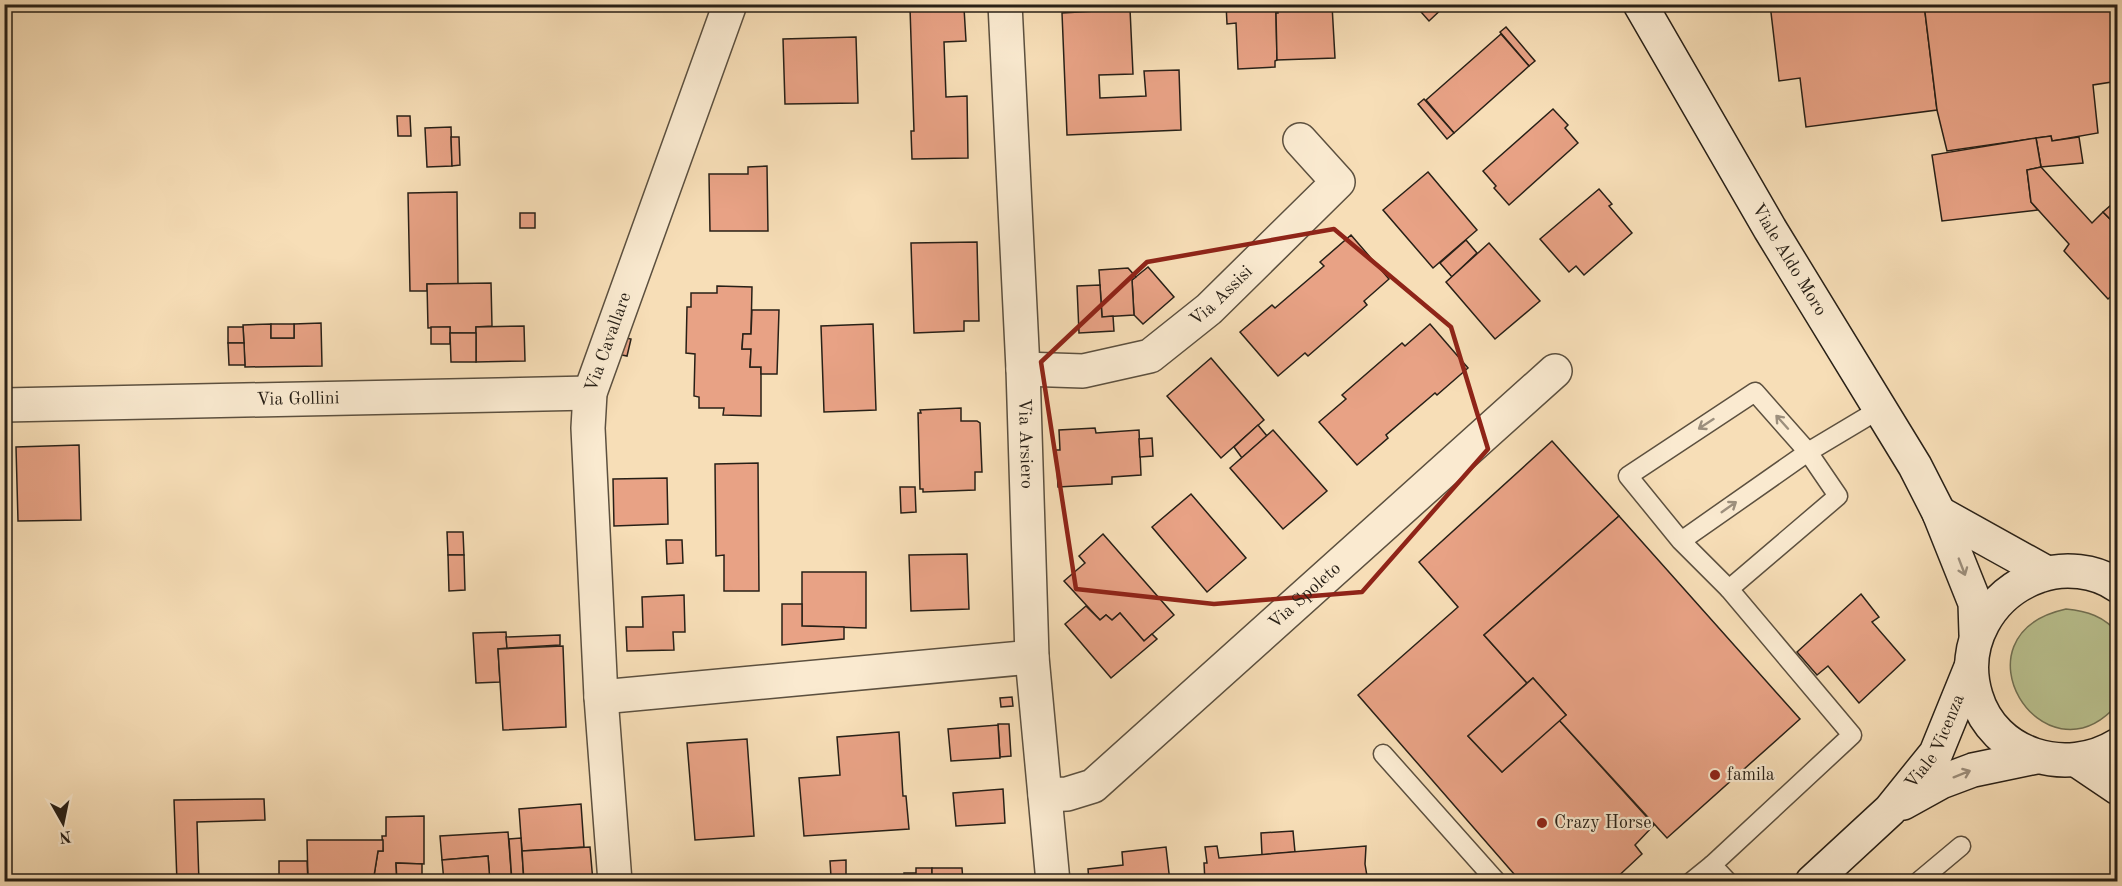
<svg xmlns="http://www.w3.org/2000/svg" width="2122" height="886" viewBox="0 0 2122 886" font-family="'Old Standard TT',serif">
	<rect width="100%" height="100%" fill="#f7deb7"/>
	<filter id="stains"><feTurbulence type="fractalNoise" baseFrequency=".00333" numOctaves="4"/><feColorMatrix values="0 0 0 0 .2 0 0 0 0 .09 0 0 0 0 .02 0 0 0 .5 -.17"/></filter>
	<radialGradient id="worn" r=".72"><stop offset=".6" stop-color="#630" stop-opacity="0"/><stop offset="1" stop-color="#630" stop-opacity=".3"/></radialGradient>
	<path fill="#bac290" stroke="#717154" stroke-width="1.5" d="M2066 609C2086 611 2105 616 2118 634L2117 705C2043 788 1948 635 2066 609Z"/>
	<g fill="#e8a285" stroke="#282017" stroke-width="1.5">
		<rect x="911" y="4" width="52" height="4"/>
		<polygon points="1226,4 1275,4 1275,8 1278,7 1278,13 1276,13 1277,60 1275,61 1275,67 1238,69 1236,23 1227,24"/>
		<polygon points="1414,4 1447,4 1429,21"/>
		<polygon points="1770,4 1924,4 1937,110 1806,127 1800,78 1779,81"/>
		<polygon points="1924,4 2118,4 2118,81 2093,85 2098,133 2052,141 2051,136 1947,151 1937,110"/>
		<polygon points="1332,5 1335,58 1277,60 1276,13 1278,13 1278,7"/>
		<polygon points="910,8 964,8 966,41 944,42 946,97 967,96 968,158 912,159 911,131 914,131"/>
		<polygon points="1130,9 1133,74 1099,75 1100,98 1146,96 1144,71 1179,70 1181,130 1067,135 1062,13"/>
		<polygon points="1506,27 1535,61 1529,66 1500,32"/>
		<polygon points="1501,34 1529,66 1454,133 1426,100"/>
		<polygon points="856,37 858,103 785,104 783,39"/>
		<polygon points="1424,99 1454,133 1447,139 1418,104"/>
		<polygon points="1553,109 1568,125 1565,128 1578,143 1509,205 1494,188 1496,186 1483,171"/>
		<polygon points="397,116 410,116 411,136 398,136"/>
		<polygon points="451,127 452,166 427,167 425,128"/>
		<polygon points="2051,136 2052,141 2079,137 2083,163 2041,167 2036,138"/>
		<polygon points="451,137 459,137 460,165 452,166"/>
		<polygon points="2036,138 2041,167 2027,170 2031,202 2038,210 1942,221 1932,155"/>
		<polygon points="767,166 768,231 710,231 709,174 748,174 748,167"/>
		<polygon points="2041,167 2092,223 2103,212 2118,227 2118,290 2108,299 2064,251 2069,244 2031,202 2027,170"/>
		<polygon points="1428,172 1477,230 1433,268 1383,210"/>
		<polygon points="1599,189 1612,204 1609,206 1632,233 1584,275 1576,266 1569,272 1540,239"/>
		<polygon points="457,192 458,284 427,284 427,291 410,291 408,193"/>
		<polygon points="2118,199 2118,227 2103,212"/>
		<rect x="520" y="213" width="15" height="15"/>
		<polygon points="1351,235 1389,279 1364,301 1367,305 1308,356 1305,353 1278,376 1240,332 1272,305 1275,308 1324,266 1320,262"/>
		<polygon points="1466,240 1477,253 1452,277 1440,263"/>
		<polygon points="977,242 979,321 964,321 964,331 914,333 911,243"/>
		<polygon points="1489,243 1540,301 1495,339 1446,282"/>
		<polygon points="1148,267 1174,297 1143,324 1134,315 1132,280"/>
		<polygon points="1128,268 1136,277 1132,280 1134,315 1102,317 1099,270"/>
		<polygon points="491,283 492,326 476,327 476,333 450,333 450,327 428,328 427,284"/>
		<polygon points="1100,285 1102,317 1113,316 1114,331 1079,333 1077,286"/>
		<polygon points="717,286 752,287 751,334 743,334 742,349 751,349 750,367 761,367 761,416 723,415 724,408 699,408 699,397 694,396 695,354 686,353 687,307 691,307 691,293 717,293"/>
		<polygon points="752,310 779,310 777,374 761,374 761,367 750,367 751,349 742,349 743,334 751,334"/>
		<polygon points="321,323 322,366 245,367 243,325 271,324 271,338 294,338 294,324"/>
		<rect x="271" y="324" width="23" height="14"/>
		<polygon points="873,324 876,410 824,412 821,326"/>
		<polygon points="1430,324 1468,368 1437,395 1435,393 1386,435 1388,438 1357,465 1319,422 1346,399 1342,395 1402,343 1405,346"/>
		<polygon points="524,326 525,361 476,362 476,327"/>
		<polygon points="228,327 243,327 244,343 228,343"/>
		<rect x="431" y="327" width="19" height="17"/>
		<polygon points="450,333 476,333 476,362 451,362"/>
		<polygon points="621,337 631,339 627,356 617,354"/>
		<polygon points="228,343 244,343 245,365 229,365"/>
		<polygon points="1211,358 1264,420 1221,458 1167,396"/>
		<polygon points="961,408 961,421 977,421 980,423 982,472 975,472 975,490 923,492 923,489 920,489 918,413 921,413 920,410"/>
		<polygon points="1258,425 1267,436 1242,458 1234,447"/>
		<polygon points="1095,428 1096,433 1139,430 1141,475 1112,477 1112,484 1058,487 1056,450 1060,450 1059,430"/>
		<polygon points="1273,430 1327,491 1283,529 1230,468"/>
		<polygon points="1152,438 1153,456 1140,457 1139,439"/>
		<polygon points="1552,441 1619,516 1484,635 1527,683 1468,736 1502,772 1559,720 1654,825 1635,845 1642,854 1612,882 1521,882 1358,695 1458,607 1419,562"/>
		<polygon points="79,445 81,520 18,521 16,447"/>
		<polygon points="758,463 759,591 724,591 724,555 716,556 715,464"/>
		<polygon points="667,478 668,524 614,526 613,479"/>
		<polygon points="900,487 915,487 916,512 901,513"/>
		<polygon points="1191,494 1246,558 1207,592 1152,527"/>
		<polygon points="1619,516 1800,719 1667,838 1559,720 1566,715 1533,678 1527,683 1484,635"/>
		<polygon points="447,532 463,532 464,555 448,555"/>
		<polygon points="1103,534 1174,615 1144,641 1120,613 1112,620 1106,615 1100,620 1064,581 1085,563 1079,556"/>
		<polygon points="666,540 682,540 683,563 667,564"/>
		<polygon points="967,554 969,609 911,611 909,555"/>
		<polygon points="448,555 464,555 465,590 449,591"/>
		<polygon points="802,572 866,572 866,628 802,626"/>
		<polygon points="1861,594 1879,617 1872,622 1905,660 1859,703 1828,666 1817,675 1797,652"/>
		<polygon points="684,595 685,632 673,632 674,650 627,651 626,627 643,627 642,597"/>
		<polygon points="782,604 802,604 802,626 844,627 844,639 782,645"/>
		<polygon points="1086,606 1100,620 1106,615 1112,620 1120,613 1144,641 1152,634 1157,639 1111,678 1065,624"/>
		<polygon points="506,632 507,648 498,649 500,682 476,683 473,633"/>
		<polygon points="560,635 560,645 507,648 506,637"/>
		<polygon points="563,646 566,727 503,730 498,649"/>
		<polygon points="1533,678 1566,715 1502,772 1468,736"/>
		<polygon points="1012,697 1013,706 1001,707 1000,698"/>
		<polygon points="998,724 1009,724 1011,756 1000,757"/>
		<polygon points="998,725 1000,758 951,761 948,729"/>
		<polygon points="899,732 903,796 906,796 909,829 804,836 799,778 840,775 837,737"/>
		<polygon points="747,739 754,836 695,840 687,743"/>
		<polygon points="1003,789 1005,823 956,826 953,793"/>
		<polygon points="264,799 265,820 197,822 199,882 177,882 174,800"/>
		<polygon points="581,804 584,847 522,851 519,809"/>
		<polygon points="424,816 424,864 396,863 397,882 373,882 378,851 383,851 382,836 386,836 386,817"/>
		<polygon points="1293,831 1295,852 1262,855 1261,833"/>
		<polygon points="508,832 512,882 490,882 488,856 442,860 440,836"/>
		<polygon points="521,838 524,882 512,882 509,839"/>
		<polygon points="307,840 383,840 383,851 378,851 373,882 308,882"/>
		<polygon points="1217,846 1219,858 1366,846 1365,864 1368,882 1205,882 1204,863 1207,863 1205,847"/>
		<polygon points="590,847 593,882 524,882 522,851"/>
		<polygon points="1166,847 1170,882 1089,882 1088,869 1123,865 1122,852"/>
		<polygon points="488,856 490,882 444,882 442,860"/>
		<polygon points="846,860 846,877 831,877 830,861"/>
		<polygon points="279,861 307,861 308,882 279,882"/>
		<polygon points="396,863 422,864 422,882 397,882"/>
		<polygon points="916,868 932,868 932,882 904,882 904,873 916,873"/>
		<polygon points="932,868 962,868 963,882 932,882"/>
	</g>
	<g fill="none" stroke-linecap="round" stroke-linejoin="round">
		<defs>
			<g id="lane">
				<polyline points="1681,541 1808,452 1755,392 1628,476 1681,541 1729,589"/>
				<polyline points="1383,754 1497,882"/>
				<polyline points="1691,882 1712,865"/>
				<polyline points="1728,882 1712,865 1852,735 1729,589 1838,496 1808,452 1880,409"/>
				<polyline points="1918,882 1961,846"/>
			</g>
			<g id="street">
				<path id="s1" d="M1005 4 1023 369 1032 657 1053 882"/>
				<path id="s2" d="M1023 369 1083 371 1150 356 1209 309 1338 182 1300 140"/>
				<path id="s3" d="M4 405 590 393"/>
				<polyline points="601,697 1032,657"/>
				<path id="s4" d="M1045 795 1067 794 1093 786 1555 371"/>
				<path id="s5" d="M615 882 601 697 588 428 590 393 730 4"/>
			</g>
			<g id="secondary">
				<path id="s6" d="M1640 4 1770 229 1915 466 1939 513 1975 603 1976 634"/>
				<polyline points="1939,513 2047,573"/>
				<path d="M2118 586C2096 570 2063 567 2039 576 1990 593 1960 644 1976 696 1994 756 2066 777 2118 745"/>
				<polyline points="2078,761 2118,788"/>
				<polyline points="1903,803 1941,782 1973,770 2036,757"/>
				<path id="s7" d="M1812 882 1890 810 1936 753 1971 667"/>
			</g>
		</defs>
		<use href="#lane" stroke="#5c503f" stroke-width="21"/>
		<use href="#street" stroke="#5c503f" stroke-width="36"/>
		<use href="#secondary" stroke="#282017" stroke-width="36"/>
		<use href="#lane" stroke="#faead0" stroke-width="18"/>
		<use href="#street" stroke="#faead0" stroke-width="33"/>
		<use href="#secondary" stroke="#faead0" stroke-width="33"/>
	</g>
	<defs><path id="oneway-shaft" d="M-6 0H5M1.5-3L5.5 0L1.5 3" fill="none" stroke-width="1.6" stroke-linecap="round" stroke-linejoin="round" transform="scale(1.5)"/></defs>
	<g stroke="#9c8f7d">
		<use href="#oneway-shaft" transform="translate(1782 422) rotate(-132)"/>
		<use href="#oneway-shaft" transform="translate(1706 424) rotate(147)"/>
		<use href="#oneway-shaft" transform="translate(1729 507) rotate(-35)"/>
		<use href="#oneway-shaft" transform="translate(1962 567) rotate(69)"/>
		<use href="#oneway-shaft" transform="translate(1962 774) rotate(-22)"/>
	</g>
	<path fill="none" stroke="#8f2418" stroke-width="4.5" stroke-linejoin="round" d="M1334 229 1451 327 1488 449 1362 592 1214 604 1076 589 1041 362 1147 262Z"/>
	<g fill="#8f2418" stroke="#faead0" stroke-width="2">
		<circle cx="1715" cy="775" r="6"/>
		<circle cx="1542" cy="823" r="6"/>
	</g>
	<g text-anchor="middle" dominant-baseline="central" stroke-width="4.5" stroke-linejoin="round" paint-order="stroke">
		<g font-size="18" fill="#282017" stroke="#faead0">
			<text stroke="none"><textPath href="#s6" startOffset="296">Viale Aldo Moro</textPath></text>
			<text stroke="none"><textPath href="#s2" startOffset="222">Via Assisi</textPath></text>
			<text stroke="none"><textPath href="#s5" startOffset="544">Via Cavallare</textPath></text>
			<text stroke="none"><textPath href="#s3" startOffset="294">Via Gollini</textPath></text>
			<text stroke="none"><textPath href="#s1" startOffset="440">Via Arsiero</textPath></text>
			<text stroke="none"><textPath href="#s4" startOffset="334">Via Spoleto</textPath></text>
			<text stroke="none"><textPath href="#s7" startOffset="189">Viale Vicenza</textPath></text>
		</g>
		<g font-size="18" fill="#282017" stroke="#faead0" text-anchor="start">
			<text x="1727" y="775">famila</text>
			<text x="1554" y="823">Crazy Horse</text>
		</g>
	</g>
	<rect width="2122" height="886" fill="none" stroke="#f7deb7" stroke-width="24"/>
	<rect x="6" y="6" width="2110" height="874" fill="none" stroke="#282017" stroke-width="3"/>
	<rect x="12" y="12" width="2098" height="862" fill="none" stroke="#282017" stroke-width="1.5"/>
	<g transform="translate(63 823) rotate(171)" stroke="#faead0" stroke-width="4.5" paint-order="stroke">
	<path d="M0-4.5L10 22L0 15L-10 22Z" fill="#282017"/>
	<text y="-9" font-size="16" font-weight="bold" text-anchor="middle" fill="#282017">N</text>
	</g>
	<rect width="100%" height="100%" filter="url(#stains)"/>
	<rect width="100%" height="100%" fill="url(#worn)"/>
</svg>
